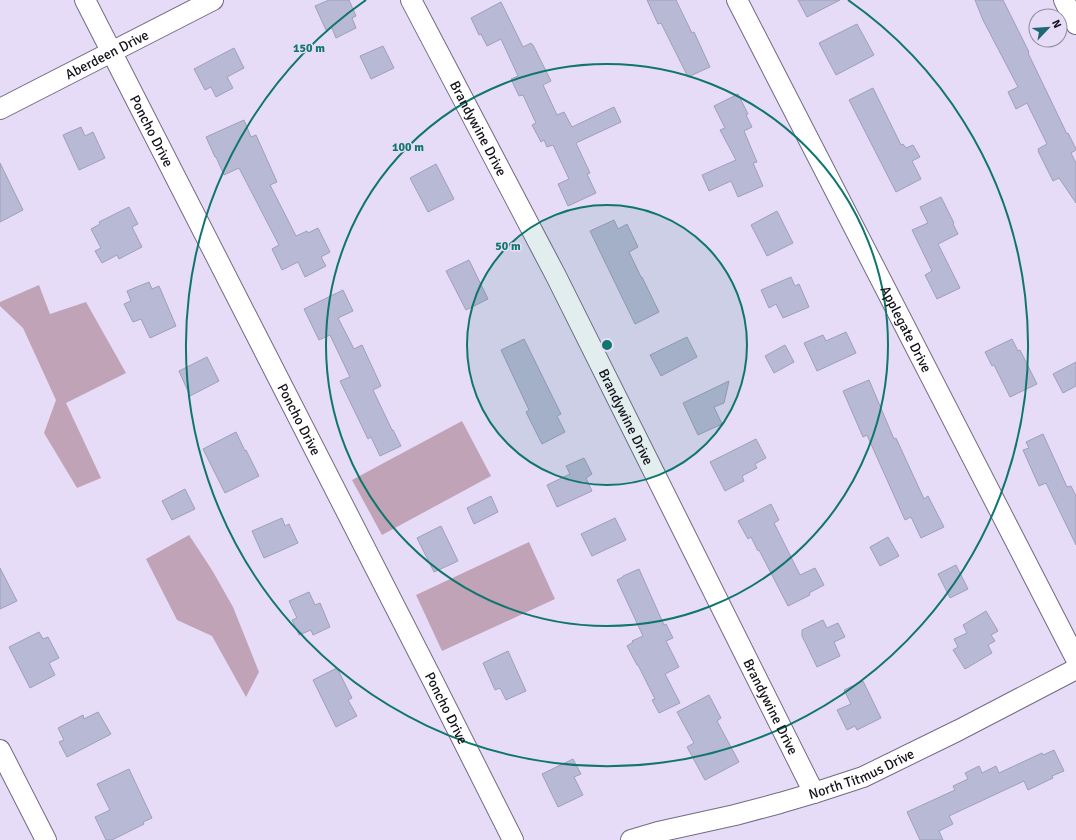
<svg xmlns="http://www.w3.org/2000/svg" width="1076" height="840" viewBox="0 0 1076 840" font-family="Signika,sans-serif">
	<rect width="100%" height="100%" fill="#e7dcf8"/>
	<g fill="#c0a3b6">
		<polygon points="39,285 50,314 86,302 126,373 66,403 101,478 77,488 44,433 56,400 23,328 0,306 0,302"/>
		<polygon points="462,421 491,476 382,535 352,480"/>
		<polygon points="189,535 212,570 233,607 259,672 246,697 212,636 177,620 146,559"/>
		<polygon points="529,542 555,599 442,651 416,595"/>
	</g>
	<g fill="#b8b9d5" stroke="#9e9fbb">
		<polygon points="329,0 349,0 356,16 352,18 356,28 336,38 332,28 326,30 315,6"/>
		<polygon points="647,0 676,0 692,33 694,32 710,67 688,77 661,23 658,24"/>
		<polygon points="798,0 840,0 807,17"/>
		<polygon points="975,0 1003,0 1029,52 1028,53 1067,134 1068,133 1076,149 1076,150 1071,153 1076,163 1076,203 1059,178 1053,181 1038,151 1039,151 1038,149 1047,144 1027,103 1016,109 1008,92 1018,87 983,20"/>
		<polygon points="501,2 523,47 531,43 532,45 533,45 551,81 543,85 557,115 564,112 572,127 614,107 621,122 576,143 590,173 587,174 596,193 568,206 558,184 569,179 553,145 547,147 544,140 541,142 532,125 536,123 523,95 519,96 511,79 518,76 501,39 487,46 481,34 479,35 471,18"/>
		<polygon points="857,24 874,55 836,75 819,43"/>
		<polygon points="383,46 394,68 371,79 360,56"/>
		<polygon points="234,48 244,68 227,77 233,88 216,97 211,87 205,90 194,69"/>
		<polygon points="873,88 901,145 903,144 906,148 913,145 920,157 912,161 921,179 896,192 849,100"/>
		<polygon points="738,94 748,114 746,115 752,127 744,131 757,162 753,163 763,186 738,197 731,181 709,191 702,175 736,160 720,130 725,128 714,106"/>
		<polygon points="244,120 251,137 256,135 277,182 270,185 296,236 307,231 308,233 318,228 330,252 321,257 326,266 305,277 298,262 282,270 272,249 279,245 239,168 224,175 216,157 215,157 206,137"/>
		<polygon points="81,127 85,136 93,132 105,158 79,170 63,135"/>
		<polygon points="0,163 23,210 0,222"/>
		<polygon points="436,164 454,199 428,212 410,178"/>
		<polygon points="941,197 954,223 953,224 958,234 938,244 960,288 937,299 925,275 932,271 912,230 928,223 920,207"/>
		<polygon points="129,207 138,224 132,227 142,247 119,259 117,255 102,263 95,251 101,248 91,229 100,224 99,222"/>
		<polygon points="777,211 793,243 767,256 751,225"/>
		<polygon points="614,220 618,229 627,224 638,247 629,252 641,277 642,277 659,312 635,324 590,231"/>
		<polygon points="469,260 488,299 466,310 446,271"/>
		<polygon points="791,277 795,286 799,284 809,307 783,318 776,304 769,308 761,290"/>
		<polygon points="149,282 152,289 159,286 176,326 150,338 141,319 133,322 124,304 131,301 127,291"/>
		<polygon points="343,290 353,311 338,318 354,349 362,345 381,386 373,390 392,430 393,430 401,446 380,456 371,437 368,439 340,381 350,377 330,335 319,340 304,309"/>
		<polygon points="846,332 856,353 817,371 804,343 823,335 826,341"/>
		<polygon points="687,337 697,357 661,376 650,355"/>
		<polygon points="524,339 561,414 557,416 565,432 542,444 526,412 529,410 501,350"/>
		<polygon points="1012,339 1018,351 1020,350 1037,384 1010,397 994,365 992,366 985,352"/>
		<polygon points="785,345 794,362 774,373 765,356"/>
		<polygon points="207,357 219,381 190,396 179,371"/>
		<polygon points="1076,362 1076,386 1063,393 1053,374"/>
		<polygon points="869,380 894,439 896,438 924,499 928,496 944,527 921,538 911,517 905,520 867,435 863,437 843,391"/>
		<polygon points="729,381 724,403 714,407 722,424 698,435 683,403"/>
		<polygon points="236,432 245,451 246,450 259,476 225,493 203,449"/>
		<polygon points="1043,434 1067,487 1071,486 1076,496 1076,545 1046,483 1039,486 1023,450 1029,448 1026,442"/>
		<polygon points="756,439 766,458 755,464 757,468 742,476 744,481 725,491 710,462"/>
		<polygon points="584,458 592,474 586,478 592,491 557,507 547,485 570,474 566,466"/>
		<polygon points="185,489 195,509 172,520 162,501"/>
		<polygon points="491,496 498,512 474,524 467,508"/>
		<polygon points="771,504 779,520 774,523 800,575 815,568 824,585 809,593 810,595 788,606 759,550 758,551 751,537 748,539 738,521"/>
		<polygon points="282,518 285,526 289,524 298,543 264,558 252,531"/>
		<polygon points="615,518 626,540 592,556 581,534"/>
		<polygon points="441,526 458,561 434,572 417,538"/>
		<polygon points="888,537 899,556 880,566 870,547"/>
		<polygon points="956,565 968,589 950,598 938,574"/>
		<polygon points="0,568 17,601 0,609"/>
		<polygon points="639,569 664,625 666,624 673,638 666,641 679,667 665,674 680,703 659,713 652,700 655,699 638,665 637,665 627,646 633,642 632,641 643,636 617,580 623,577 623,576"/>
		<polygon points="309,592 315,605 320,603 330,627 313,635 311,630 299,635 292,620 297,618 289,601"/>
		<polygon points="986,611 998,631 991,635 995,641 988,645 992,653 965,669 953,650 958,647 954,639 967,633 963,625"/>
		<polygon points="823,620 827,628 838,623 845,637 834,642 840,656 817,667 802,636 802,630"/>
		<polygon points="39,632 43,639 48,637 59,658 49,663 55,675 30,688 9,647"/>
		<polygon points="508,651 526,691 506,700 500,688 495,690 483,663"/>
		<polygon points="337,668 352,698 348,700 357,716 336,727 313,680"/>
		<polygon points="863,681 881,718 857,730 855,726 847,730 837,710 851,704 844,690"/>
		<polygon points="709,695 721,718 717,721 739,762 705,780 687,747 694,743 677,712"/>
		<polygon points="98,712 111,734 67,757 59,742 64,740 58,728 83,715 84,719"/>
		<polygon points="1054,750 1064,771 1052,776 1053,778 1028,790 1024,781 949,816 953,824 939,831 943,840 920,840 907,812 955,790 953,786 968,779 965,773 979,766 982,773 996,766 999,773 1042,753 1043,755"/>
		<polygon points="573,759 581,774 574,777 583,795 558,807 542,774"/>
		<polygon points="129,769 152,818 143,822 144,824 112,840 106,840 95,817 110,810 97,784"/>
	</g>
	<g fill="none" stroke-linecap="round" stroke-linejoin="round">
		<defs>
			<g id="minor">
				<path id="s1" d="M85 0 433 681 513 840"/>
				<path id="s2" d="M411 0 556 276 814 793"/>
				<path id="s3" d="M737 0 1076 659"/>
				<polyline points="1064,0 1076,24"/>
				<path id="s4" d="M0 109 213 0"/>
				<polyline points="0,750 46,840"/>
				<path id="s5" d="M631 840 658 832 735 815 780 803 814 793 863 777 959 730 1076 669"/>
			</g>
		</defs>
		<use href="#minor" stroke="#746a83" stroke-width="22"/>
		<use href="#minor" stroke="#fff" stroke-width="20"/>
	</g>
	<circle cx="607" cy="345" r="140" fill="#0f766e" fill-opacity=".12"/>
	<g fill="none" stroke="#0f766e" stroke-width="2">
		<circle cx="607" cy="345" r="140"/>
		<circle cx="607" cy="345" r="281"/>
		<path d="M848 0A421 421 0 1 1 366 0"/>
	</g>
	<g text-anchor="middle" dominant-baseline="central" stroke-width="3" stroke-linejoin="round" paint-order="stroke">
		<g font-size="14" fill="#15111b" stroke="#e7dcf8">
			<text stroke="none"><textPath href="#s4" startOffset="120">Aberdeen Drive</textPath></text>
			<text stroke="none"><textPath href="#s2" startOffset="145">Brandywine Drive</textPath></text>
			<text stroke="none"><textPath href="#s1" startOffset="147">Poncho Drive</textPath></text>
			<text stroke="none"><textPath href="#s3" startOffset="370">Applegate Drive</textPath></text>
			<text stroke="none"><textPath href="#s2" startOffset="469">Brandywine Drive</textPath></text>
			<text stroke="none"><textPath href="#s1" startOffset="471">Poncho Drive</textPath></text>
			<text stroke="none"><textPath href="#s2" startOffset="793">Brandywine Drive</textPath></text>
			<text stroke="none"><textPath href="#s1" startOffset="795">Poncho Drive</textPath></text>
			<text stroke="none"><textPath href="#s5" startOffset="240">North Titmus Drive</textPath></text>
		</g>
	</g>
	<circle cx="607" cy="345" r="6" fill="#0f766e" stroke="#e7dcf8" stroke-width="2"/>
	<g font-size="12" text-anchor="middle" font-weight="bold" fill="#0f766e" stroke="#e7dcf8" stroke-width="3" stroke-linejoin="round" paint-order="stroke">
		<text x="309" y="52">150 m</text>
		<text x="408" y="151">100 m</text>
		<text x="508" y="250">50 m</text>
	</g>
	<g transform="translate(1048 28) rotate(65)"><circle r="19" fill="#e7dcf8" stroke="#938ba0"/>
	<path d="M0-3L7 15L0 10L-7 15Z" fill="#1e6873"/>
	<text y="-6" font-size="11" font-weight="bold" text-anchor="middle" fill="#15111b">N</text>
	</g>
</svg>
